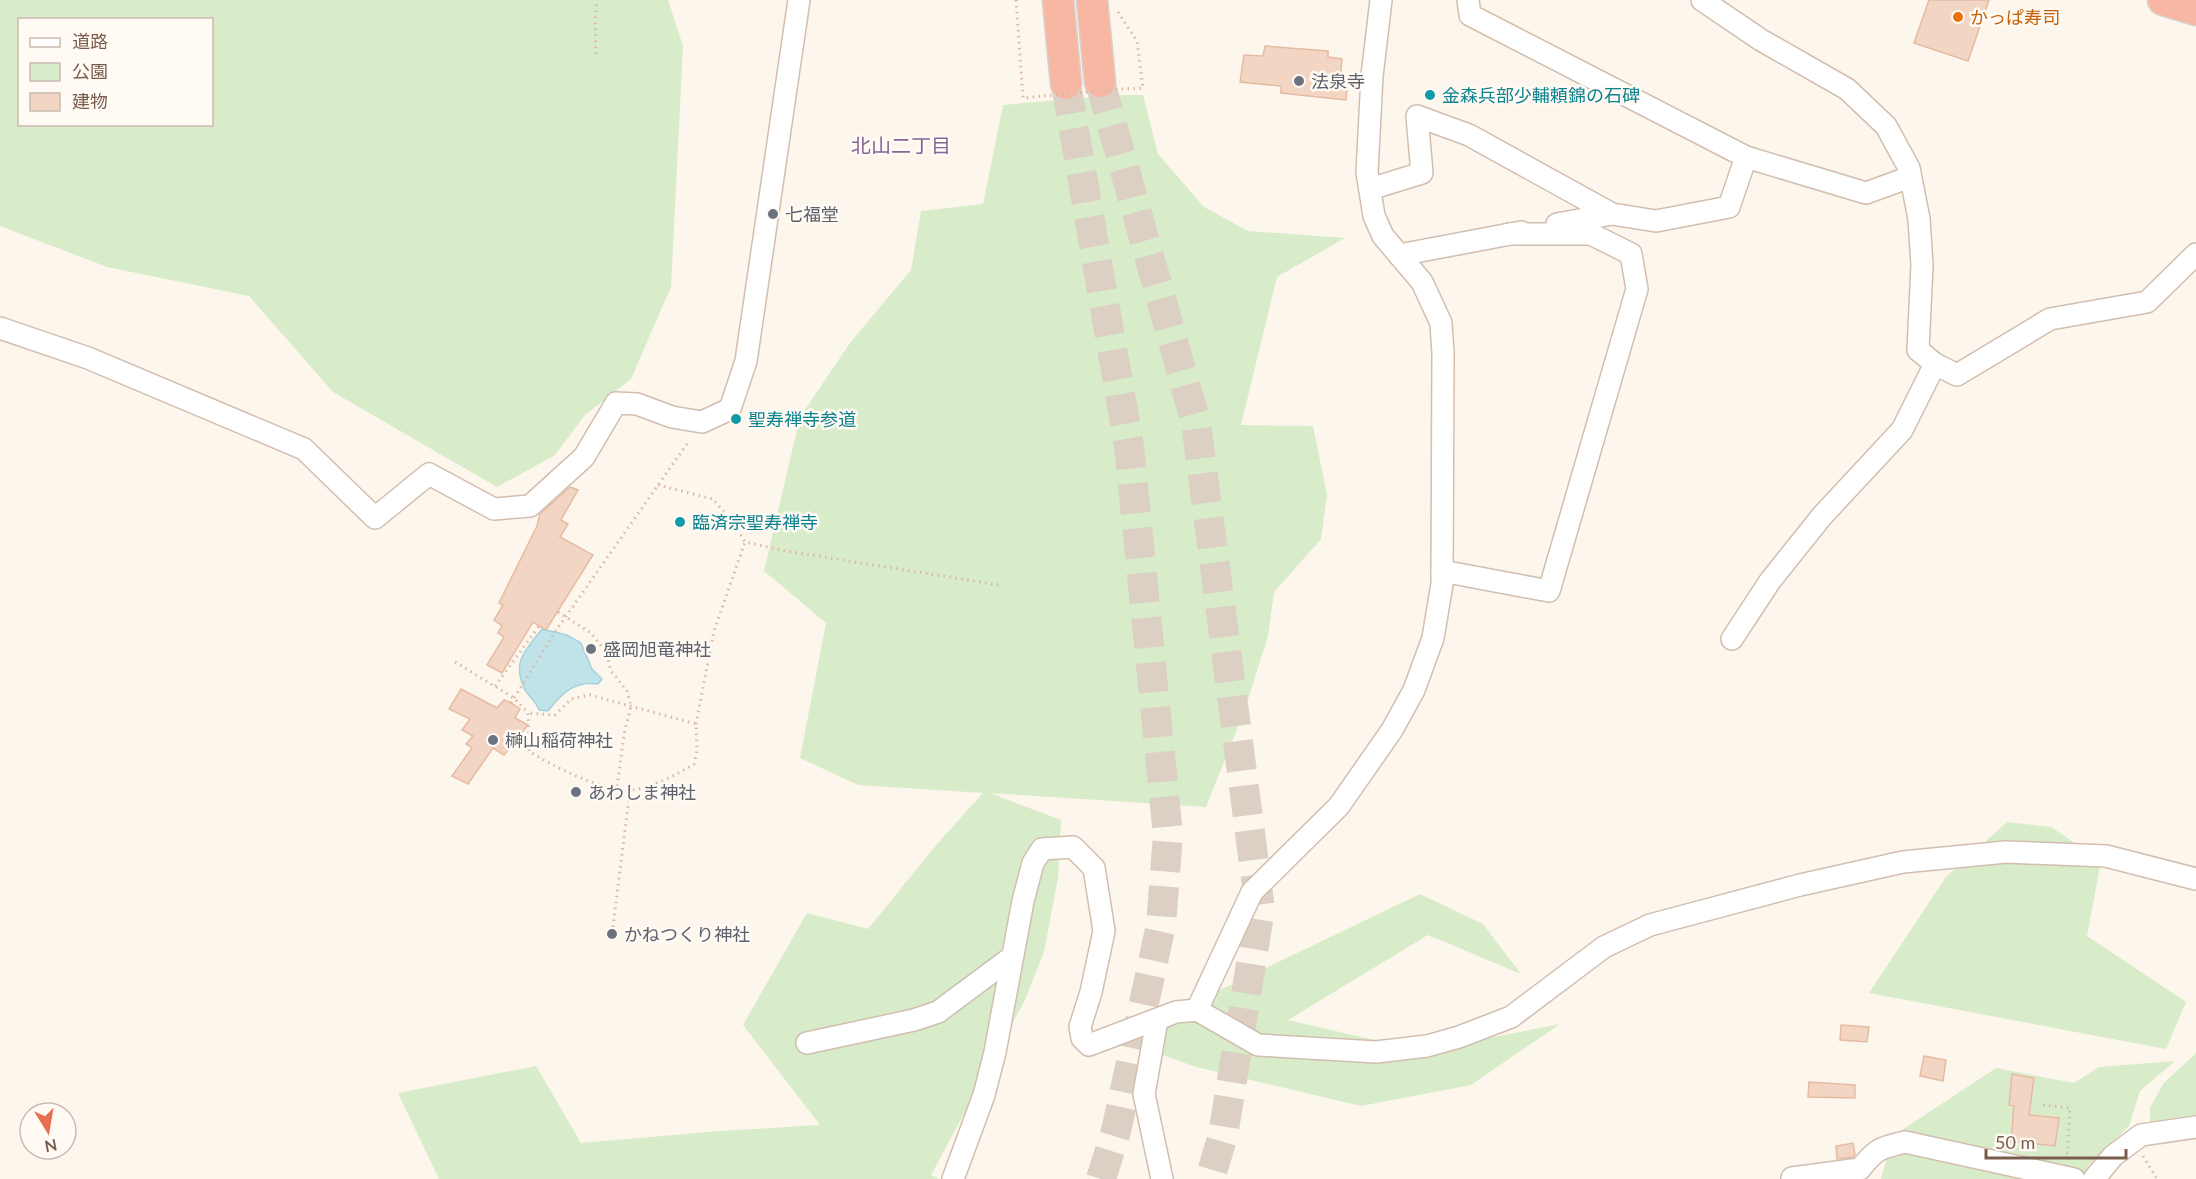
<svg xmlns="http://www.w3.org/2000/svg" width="2196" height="1179" viewBox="0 0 2196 1179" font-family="Lato,'Noto Sans JP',sans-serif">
	<rect width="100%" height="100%" fill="#fdf6ec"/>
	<g fill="#d8ecc9" fill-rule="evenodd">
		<path d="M0 0H668L683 46 671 287 631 379 585 415 555 455 497 487 333 392 249 296 107 267 0 226ZM20 20H212V124H20Z"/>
		<polygon points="1117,95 1143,95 1158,154 1204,207 1248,231 1345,238 1277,277 1241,425 1313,426 1327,495 1321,539 1274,592 1268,636 1245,709 1206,807 990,793 1061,820 1058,878 1044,952 1025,1000 931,1175 939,1179 439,1179 398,1093 536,1066 581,1143 721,1131 820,1125 743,1025 807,913 868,929 937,844 983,793 858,785 800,758 826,623 764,571 800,417 850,343 911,270 921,211 983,204 1003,105"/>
		<polygon points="2007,822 2051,827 2101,861 2087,936 2186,1002 2166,1049 1869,993 1946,877"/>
		<polygon points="1420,894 1483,924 1521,974 1428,935 1288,1020 1422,1051 1560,1024 1471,1085 1361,1106 1196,1067 1118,1039"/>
		<polygon points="2196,1053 2196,1118 2150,1123 2150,1108 2163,1084"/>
		<polygon points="2175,1061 2140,1091 2129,1126 2089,1165 2082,1179 1881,1179 1888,1153 1902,1130 1996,1068 2074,1083 2099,1067"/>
	</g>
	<path fill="#bfe3e8" stroke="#a5d3da" stroke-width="1.5" d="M542 629 567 635 581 643 592 669 602 679 598 684C574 681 562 693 548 711L539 710C536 701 529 697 525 690 511 662 525 651 542 629Z"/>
	<g fill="#f3d5c3" stroke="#e6bba3" stroke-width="1.5">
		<polygon points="1929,0 1989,0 1968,61 1914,43"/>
		<polygon points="1265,46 1328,51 1328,57 1342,59 1340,80 1348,80 1346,100 1281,93 1281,86 1240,82 1244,55 1263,56"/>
		<polygon points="570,487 578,490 561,520 568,524 560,537 593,555 546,630 533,622 502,673 487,665 504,637 498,633 502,626 494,620 503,605 499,603 537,526 540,514"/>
		<polygon points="461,689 497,708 504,700 511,703 520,709 515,718 528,725 504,755 493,748 468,784 452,776 472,748 466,744 473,736 462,730 470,719 449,709"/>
		<polygon points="1841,1025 1869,1027 1867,1042 1840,1040"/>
		<polygon points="1924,1056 1946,1060 1943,1081 1920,1076"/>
		<polygon points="2012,1074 2034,1078 2029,1115 2059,1118 2055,1146 2011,1141 2014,1106 2009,1105"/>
		<polygon points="1809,1082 1855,1085 1855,1098 1808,1097"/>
		<polygon points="1853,1143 1855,1155 1853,1157 1837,1159 1836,1146"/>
	</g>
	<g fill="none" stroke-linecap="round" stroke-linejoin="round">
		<g stroke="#dcd0c4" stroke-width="30" stroke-dasharray="30 15" stroke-linecap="butt">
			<polyline points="1100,82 1196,423 1260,909 1223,1135 1210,1179"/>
			<polyline points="1066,84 1129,446 1168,835 1161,925 1116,1131 1101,1179"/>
		</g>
		<defs>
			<g id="minor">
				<polyline points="1468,0 1470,15 1746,157 1866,193 1910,177"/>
				<polyline points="1702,0 1761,40 1847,89 1886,126 1909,168 1919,219 1922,265 1918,350 1935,364 1902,430 1822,516 1770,581 1732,639"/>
				<polyline points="1370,189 1422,173 1417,116 1469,135 1612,214"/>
				<polyline points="1557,224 1612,214 1656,221 1729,207 1746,157"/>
				<polyline points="1399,255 1521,232"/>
				<polyline points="0,328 88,358 304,449 375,518 429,474 494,509 530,506 584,457 616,403 637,404 672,417 702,422 730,409 746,361 799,0"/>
				<polyline points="1935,364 1957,375 2050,319 2147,302 2196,254"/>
				<polyline points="1442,571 1549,591 1637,289 1631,254 1591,234 1509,234"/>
				<polyline points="1197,1010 1252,892 1339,806 1392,730 1414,690 1433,638 1442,584 1443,353 1441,323 1422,282 1383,236 1374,216 1367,172 1372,76 1381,0"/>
				<polyline points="1157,1020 1144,1094 1162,1179"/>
				<polyline points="807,1043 914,1020 938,1012 1012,957"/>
				<path d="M1792 1178 1860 1169C1876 1149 1879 1148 1905 1142L2074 1179"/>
				<polyline points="953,1179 984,1095 995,1052 1023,901 1033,863 1042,849 1073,847 1094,868 1104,931 1091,992 1080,1027 1082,1038 1089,1045 1176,1012 1197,1010 1258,1045 1376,1052 1427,1046 1459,1037 1511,1017 1604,947 1650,925 1800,885 1903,862 2006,852 2106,856 2196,879"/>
				<polyline points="2094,1179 2113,1156 2141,1135 2196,1127"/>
			</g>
			<g id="highway">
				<polyline points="1058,0 1066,84"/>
				<polyline points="1092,0 1100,82"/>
				<polyline points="2163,0 2196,10"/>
			</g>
		</defs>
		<use href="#minor" stroke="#d1beb0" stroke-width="24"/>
		<use href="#highway" stroke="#dad1cd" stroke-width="33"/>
		<g stroke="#d9b8a5" stroke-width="3" stroke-dasharray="1.5 4.5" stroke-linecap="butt">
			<polyline points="1016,0 1023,98 1044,96"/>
			<polyline points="1118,12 1137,41 1143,88 1123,89"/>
			<polyline points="596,54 595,20 597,0"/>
			<polyline points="658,485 713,499 734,524 745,542 786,551 999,585"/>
			<polyline points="558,612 591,633 606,652 611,671 627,691 631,706 624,734 617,788"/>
			<path d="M455 662 514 698 528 713 529 751C551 766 603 791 629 790 648 790 678 774 694 764L697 751 696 724 590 695 571 699 555 715 528 713"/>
			<polyline points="495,686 539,626"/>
			<polyline points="511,703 555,632 689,441"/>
			<polyline points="696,724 714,631 745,542"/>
			<polyline points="613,927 630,790"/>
			<polyline points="2043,1105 2070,1108 2067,1158"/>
			<polyline points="2143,1156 2157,1179"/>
		</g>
		<use href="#minor" stroke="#fff" stroke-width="21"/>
		<use href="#highway" stroke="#f7b7a3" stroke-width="30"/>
		<polyline stroke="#d9b8a5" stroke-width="3" stroke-dasharray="1.5 4.5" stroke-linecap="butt" points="1044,96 1123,89"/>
	</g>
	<circle fill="#e8710a" stroke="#fffaf3" stroke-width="2" cx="1958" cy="17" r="6"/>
	<g fill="#6b7280" stroke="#fffaf3" stroke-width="2">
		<circle cx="1299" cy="81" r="6"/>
		<circle cx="773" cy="214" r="6"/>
		<circle cx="591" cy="649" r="6"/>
		<circle cx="493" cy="740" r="6"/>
		<circle cx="576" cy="792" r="6"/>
		<circle cx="612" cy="934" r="6"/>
	</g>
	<g fill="#0f9aa8" stroke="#fffaf3" stroke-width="2">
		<circle cx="1430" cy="95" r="6"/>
		<circle cx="736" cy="419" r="6"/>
		<circle cx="680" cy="522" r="6"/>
	</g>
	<g text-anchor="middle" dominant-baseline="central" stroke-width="5" stroke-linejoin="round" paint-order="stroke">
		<g font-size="18" fill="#c56008" stroke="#fffaf3" text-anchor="start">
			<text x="1970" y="17">かっぱ寿司</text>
		</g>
		<g font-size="18" fill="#5b616d" stroke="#fffaf3" text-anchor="start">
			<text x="1311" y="81">法泉寺</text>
			<text x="785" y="214">七福堂</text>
			<text x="603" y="649">盛岡旭竜神社</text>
			<text x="505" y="740">榊山稲荷神社</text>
			<text x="588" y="792">あわしま神社</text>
			<text x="624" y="934">かねつくり神社</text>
		</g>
		<g font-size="18" fill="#0d838f" stroke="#fffaf3" text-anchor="start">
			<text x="1442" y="95">金森兵部少輔頼錦の石碑</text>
			<text x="748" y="419">聖寿禅寺参道</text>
			<text x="692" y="522">臨済宗聖寿禅寺</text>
		</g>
		<g font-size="20" fill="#846695" stroke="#fffaf3">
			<text x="901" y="145">北山二丁目</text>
		</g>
	</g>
	<rect x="18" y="18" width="195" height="108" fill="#fffaf3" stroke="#cabbb1" stroke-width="1.5"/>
	<rect x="30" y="38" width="30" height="9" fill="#ffffff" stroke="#cabbb1" stroke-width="1.5"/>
	<text x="72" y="48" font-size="18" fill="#7a5c4d">道路</text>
	<rect x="30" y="63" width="30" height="18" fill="#d8ecc9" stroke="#cabbb1" stroke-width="1.5"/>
	<text x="72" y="78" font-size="18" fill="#7a5c4d">公園</text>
	<rect x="30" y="93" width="30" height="18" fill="#f3d5c3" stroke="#cabbb1" stroke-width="1.5"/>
	<text x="72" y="108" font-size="18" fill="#7a5c4d">建物</text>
	<g transform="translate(48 1131) rotate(169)"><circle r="28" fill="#fffaf3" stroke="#cabbb1" stroke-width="1.5"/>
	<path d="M0-4.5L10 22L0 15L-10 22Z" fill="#e76f51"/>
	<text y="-9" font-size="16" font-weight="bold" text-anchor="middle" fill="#7a5c4d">N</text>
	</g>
	<path d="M1986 1149v9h140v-9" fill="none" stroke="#7a5c4d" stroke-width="3"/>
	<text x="1995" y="1149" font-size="18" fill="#7a5c4d" stroke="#fffaf3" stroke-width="4.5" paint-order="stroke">50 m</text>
</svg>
